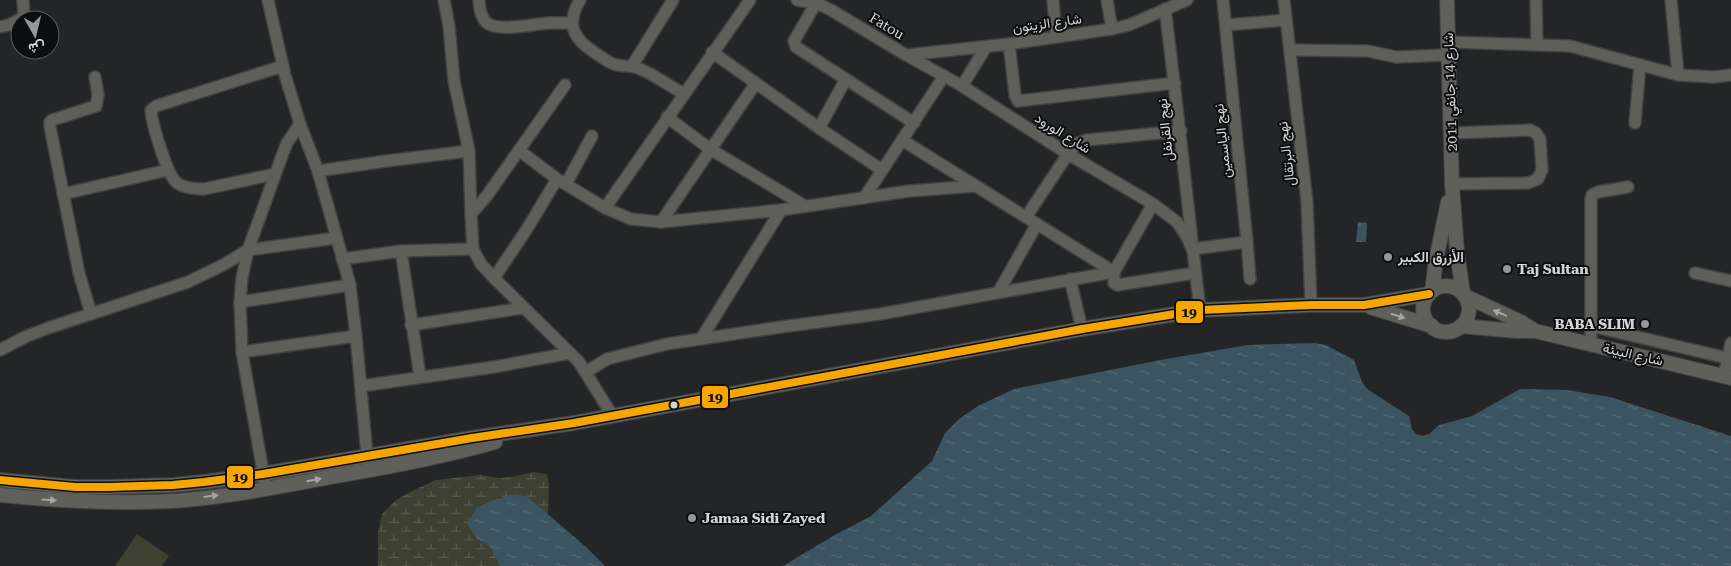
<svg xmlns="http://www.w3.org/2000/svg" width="1731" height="566" viewBox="0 0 1731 566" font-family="'Roboto Serif',Vazirmatn,serif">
	<defs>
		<pattern id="wetland-marsh" width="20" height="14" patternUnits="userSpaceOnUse" patternTransform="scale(1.25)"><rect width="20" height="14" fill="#3e4031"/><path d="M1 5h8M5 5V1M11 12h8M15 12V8" fill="none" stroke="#595b4e"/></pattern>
		<pattern id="water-ripples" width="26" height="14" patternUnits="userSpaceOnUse" patternTransform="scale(1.25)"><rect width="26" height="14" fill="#3a5461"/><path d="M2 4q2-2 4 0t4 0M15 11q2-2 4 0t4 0" fill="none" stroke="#566c77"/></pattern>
	</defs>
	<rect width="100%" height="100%" fill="#232526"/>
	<polygon fill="url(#wetland-marsh)" points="533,472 547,474 549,483 548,515 527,497 476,508 467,524 477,539 490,547 500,566 378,566 378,532 382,514 396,500 414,490 436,480 480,475 499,478 511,477"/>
	<polygon fill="#3e4031" points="137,534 169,556 162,566 115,566"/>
	<g fill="url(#water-ripples)">
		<polygon points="1358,222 1367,223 1366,242 1356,242"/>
		<polygon points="1315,343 1326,345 1354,360 1362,382 1367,389 1409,416 1412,429 1416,434 1423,436 1429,434 1439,425 1472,416 1520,389 1567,390 1610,397 1731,436 1731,566 783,566 833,536 871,516 932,461 945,433 959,419 978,406 1014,389 1166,359 1248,345"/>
		<polygon points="516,494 527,497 542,509 586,547 605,566 500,566 490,547 477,539 467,524 476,508 493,500"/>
	</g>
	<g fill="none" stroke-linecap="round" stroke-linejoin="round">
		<defs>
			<g id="minor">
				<polyline points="268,0 285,75 300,124 318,171 350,285 356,336 367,455"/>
				<polyline points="444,0 449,26 454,81 469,151 471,214 473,249 481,264 494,278 579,362 612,415"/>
				<path d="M479 0C479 7 481 17 486 22 497 33 534 24 548 23 556 23 564 23 572 23"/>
				<path d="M580 0C565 25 574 40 597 54 603 58 610 64 617 65 625 67 632 65 640 69 655 75 669 86 684 94"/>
				<polyline points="797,0 816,3 831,10 906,55 962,86 1068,154 1153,204 1177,222 1187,237 1192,249"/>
				<polyline points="1053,0 1056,37"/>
				<polyline points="1107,0 1112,29"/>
				<polyline points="1223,0 1247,242 1250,279"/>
				<polyline points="1284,0 1307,202 1311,305"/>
				<polyline points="1536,0 1537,43"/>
				<polyline points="1671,0 1678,75"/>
				<polyline points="816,3 794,41 796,47 914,123"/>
				<path d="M1165 9C1178 109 1188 210 1200 310"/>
				<polyline points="1226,25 1286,20"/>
				<polyline points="0,27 9,25 24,17 23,0"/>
				<polyline points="1448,42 1570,46 1678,75 1714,77 1731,75"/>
				<polyline points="1009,44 1015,95 1018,101 1175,83"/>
				<polyline points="1290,50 1368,51 1396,57 1448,55"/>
				<polyline points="712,52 819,128 882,170"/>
				<polyline points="906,55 1009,44 1112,29 1129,25 1187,0"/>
				<polyline points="632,66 673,0"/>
				<polyline points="962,86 986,47"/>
				<polyline points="667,117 710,149 805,206"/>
				<polyline points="1635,123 1640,65"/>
				<polyline points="819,128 846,79"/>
				<polyline points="1452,133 1530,130 1536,133 1540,139 1542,170 1538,179 1528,183 1452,184"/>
				<polyline points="902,140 976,186"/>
				<polyline points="520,151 557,179 605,208 631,219 661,222 781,210 909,191 976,186 1114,272"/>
				<polyline points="318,171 386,161 469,151"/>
				<path d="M275 174 204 189C195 189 184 188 177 183 167 175 152 124 151 110L156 106 283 66"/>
				<polyline points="566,184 592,136"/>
				<polyline points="63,194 168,170"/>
				<polyline points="864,198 944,76"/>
				<polyline points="1153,204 1114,272 1114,283 1117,285 1195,273"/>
				<polyline points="605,208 750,0"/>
				<polyline points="471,214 486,197 565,85"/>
				<polyline points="1026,217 1068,154 1078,143 1087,140 1181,131"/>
				<polyline points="661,222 756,83"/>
				<polyline points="1192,249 1247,242"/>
				<polyline points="401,251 420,376"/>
				<polyline points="342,259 401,251 473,249"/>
				<polyline points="1695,273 1731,281"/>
				<polyline points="494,278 527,229 557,179"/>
				<polyline points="1070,279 1082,329"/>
				<polyline points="999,291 1037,224"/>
				<polyline points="240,302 350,285"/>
				<polyline points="91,314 79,273 50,127 50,122 52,120 96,106 98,94 95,77"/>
				<polyline points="411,325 523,308"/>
				<polyline points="1591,326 1731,359"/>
				<polyline points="701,339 781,210"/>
				<polyline points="1591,344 1591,199 1592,195 1598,192 1628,187"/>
				<polyline points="0,350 25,337 48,328 188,282 223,265 248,250 336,238"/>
				<polyline points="242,352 356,336"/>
				<polyline points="586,372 607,359 667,344 781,327 880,314 1114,272"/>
				<polyline points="1724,376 1731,343"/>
				<polyline points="361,386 494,367 570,353"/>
				<polyline points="266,489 242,352 240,302 242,278 248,250 283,153 287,143 300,124"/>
			</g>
			<g id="major">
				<polyline points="1447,0 1452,184 1457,252 1463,293"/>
				<circle cx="1446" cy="309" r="23"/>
				<polyline points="1432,291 1436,260 1448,202"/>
				<polyline points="1465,296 1521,322 1535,331"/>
				<polyline points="1370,307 1432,326"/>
				<polyline points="1461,326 1516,331 1535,331 1731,378"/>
				<polyline points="0,480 75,487 109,487 173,485 204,482 263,474 472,438 574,423 1082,329 1200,310 1311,305 1364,305 1429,294"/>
				<path d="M0 495C58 501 116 504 174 501 229 497 282 486 336 476 389 467 443 457 495 442"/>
			</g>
		</defs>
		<use href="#minor" stroke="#404141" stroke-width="14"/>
		<use href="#major" stroke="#404141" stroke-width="16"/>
		<use href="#minor" stroke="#5e5e5b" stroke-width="11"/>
		<use href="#major" stroke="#5f5f5c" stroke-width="14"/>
		<defs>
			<polyline id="bus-1" points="0,480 75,487 109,487 173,485 204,482 263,474 472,438 574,423 1082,329 1200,310 1311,305 1364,305 1429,294"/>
		</defs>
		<use href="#bus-1" stroke="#0d0e0f" stroke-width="11"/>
		<use href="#bus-1" stroke="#f7a600" stroke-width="8"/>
	</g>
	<defs><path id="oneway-solid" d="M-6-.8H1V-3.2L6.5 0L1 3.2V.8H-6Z" transform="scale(1.25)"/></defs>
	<g fill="#a5a5a5">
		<use href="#oneway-solid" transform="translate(1500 313) rotate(-156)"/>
		<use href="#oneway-solid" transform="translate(1398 316) rotate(18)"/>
		<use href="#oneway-solid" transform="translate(314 480) rotate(-10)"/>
		<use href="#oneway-solid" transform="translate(211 496) rotate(-7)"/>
		<use href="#oneway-solid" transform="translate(49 500) rotate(4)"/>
	</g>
	<g fill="#959798" stroke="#0d0e0f" stroke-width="2">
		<circle cx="1388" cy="257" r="5"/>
		<circle cx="1507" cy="269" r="5"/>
		<circle cx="1645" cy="324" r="5"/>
		<circle cx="692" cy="518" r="5"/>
	</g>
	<circle fill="#d3d4d6" stroke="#0d0e0f" stroke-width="2" cx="674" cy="405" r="4.5"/>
	<g text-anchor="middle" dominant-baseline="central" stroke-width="4" stroke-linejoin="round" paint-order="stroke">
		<g font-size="14" fill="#d3d4d6" stroke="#0d0e0f">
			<text transform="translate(1047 23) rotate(-8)">شارع الزيتون</text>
			<text transform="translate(887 26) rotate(31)">Fatou</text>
			<text transform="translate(1450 92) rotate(-92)">شارع 14 جانفي 2011</text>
			<text transform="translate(1165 130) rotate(-96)">نهج القرنفل</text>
			<text transform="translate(1063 133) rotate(32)">شارع الورود</text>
			<text transform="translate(1222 141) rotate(-96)">نهج الياسمين</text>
			<text transform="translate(1286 154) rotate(-97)">نهج البرتقال</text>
			<text transform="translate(1633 354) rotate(13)">شارع البيئة</text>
		</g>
		<g font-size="14" font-weight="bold" fill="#d3d4d6" stroke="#0d0e0f" text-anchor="start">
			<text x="1398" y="257">الأزرق الكبير</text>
			<text x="1517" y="269">Taj Sultan</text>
			<text x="1635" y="324" text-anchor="end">BABA SLIM</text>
			<text x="702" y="518">Jamaa Sidi Zayed</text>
		</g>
	</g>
	<g stroke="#0d0e0f" stroke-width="2">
		<rect x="1175" y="300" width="29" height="24" rx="5" fill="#f7a600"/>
		<rect x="701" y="385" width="28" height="24" rx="5" fill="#f7a600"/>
		<rect x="226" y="465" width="28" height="24" rx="5" fill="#f7a600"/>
	</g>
	<g font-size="14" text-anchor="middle" font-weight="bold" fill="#111">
		<text x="1189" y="317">19</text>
		<text x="715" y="402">19</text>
		<text x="240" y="482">19</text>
	</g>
	<g transform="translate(35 35) rotate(172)"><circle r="24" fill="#0d0e0f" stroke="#5c5d5f"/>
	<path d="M0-4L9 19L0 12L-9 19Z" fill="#959798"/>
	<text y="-8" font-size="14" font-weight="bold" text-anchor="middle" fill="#d3d4d6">ش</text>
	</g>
</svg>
